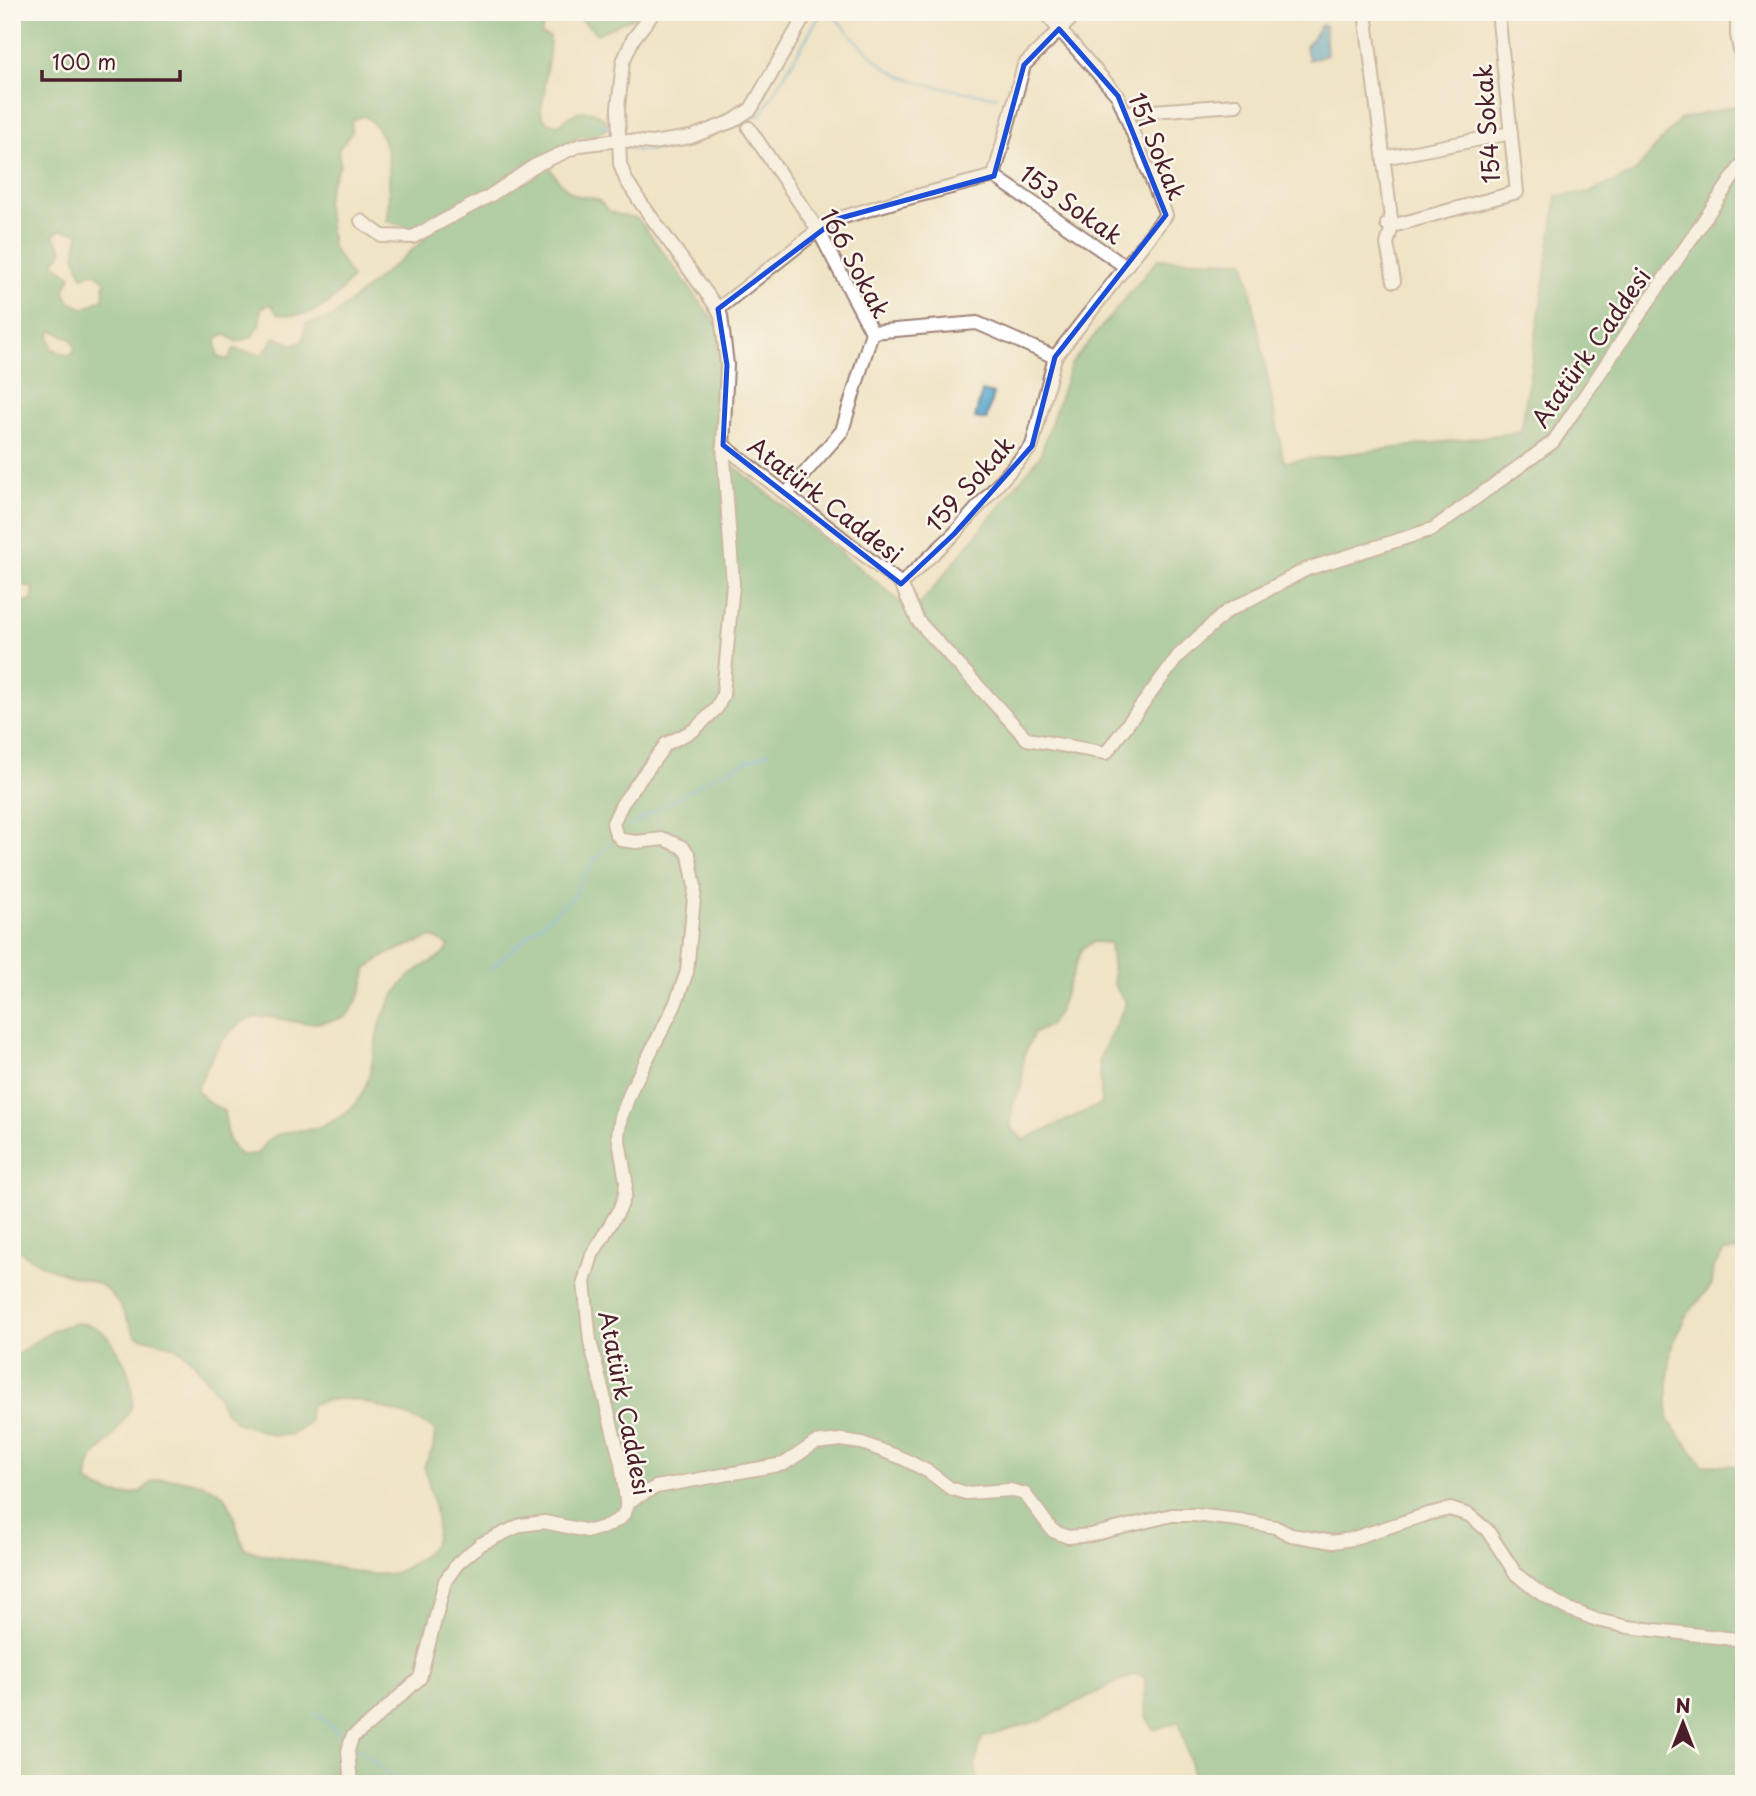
<svg xmlns="http://www.w3.org/2000/svg" width="1756" height="1796" viewBox="0 0 1756 1796" font-family="'Playpen Sans',sans-serif">
	<rect width="100%" height="100%" fill="#fbf7ec"/>
	<filter id="ink" filterUnits="userSpaceOnUse"><feTurbulence type="fractalNoise" baseFrequency=".0143" numOctaves="2"/><feDisplacementMap in="SourceGraphic" scale="14" xChannelSelector="R" yChannelSelector="G"/><feConvolveMatrix kernelMatrix="1 2 1 2 8 2 1 2 1" color-interpolation-filters="sRGB"/></filter>
	<filter id="wash" filterUnits="userSpaceOnUse"><feTurbulence type="fractalNoise" baseFrequency=".00686" numOctaves="4" result="noise"/><feDisplacementMap in="SourceGraphic" scale="28" xChannelSelector="R" yChannelSelector="G"/><feGaussianBlur stdDeviation="1.57" result="paint"/><feColorMatrix in="noise" values="0 0 0 0 0 0 0 0 0 0 0 0 0 0 0 0 0 1.4 0 .05"/><feComposite in="paint" operator="in"/></filter>
	<g filter="url(#wash)">
		<rect width="100%" height="100%" fill="#f0e4c6"/>
		<g fill="#68b27b" stroke="#596853" stroke-width="2" fill-rule="evenodd">
			<path d="M12 12H551L545 18 541 35 550 37C551 54 545 70 545 87 545 104 530 120 558 125 575 111 587 104 606 120L607 128C598 136 591 134 580 137 568 140 555 150 547 159 551 173 562 187 574 194 580 198 590 196 596 199 604 203 606 211 613 213 622 217 631 214 639 220L718 326 723 369 713 449 889 592 908 610 918 607 1040 456 1071 364 1158 259 1245 261 1284 462 1521 432 1557 196 1590 192 1634 173 1679 120 1738 105 1744 118V1250L1724 1252 1713 1268 1712 1285 1685 1317 1671 1349 1668 1384V1420L1703 1465 1744 1466V1784H1196L1179 1721 1154 1730 1145 1715V1677L1134 1674 1041 1720 982 1738 975 1764 978 1784H12V1359C48 1331 89 1298 119 1353 128 1368 134 1387 132 1405 131 1410 127 1414 124 1419 119 1426 115 1435 109 1441 93 1458 89 1457 87 1482 102 1491 122 1500 139 1492 146 1490 150 1481 157 1480 176 1476 212 1483 225 1497 233 1506 238 1535 244 1548 268 1558 293 1559 318 1563 341 1568 363 1576 387 1574 402 1573 429 1554 435 1541 442 1523 428 1485 424 1466L433 1449 435 1430C423 1422 414 1419 401 1414 367 1402 345 1392 310 1405L309 1422 291 1435H273L237 1423 224 1410 216 1392 192 1360 176 1347 136 1336C126 1319 119 1298 102 1286 91 1279 78 1279 66 1274 47 1268 27 1258 12 1245V603L32 601 34 589 21 584 12 594ZM364 116C397 135 389 189 387 221L412 229 424 240 331 318 306 324 303 340 294 345 275 337 262 355 234 349 228 360 218 357 216 341 224 334 237 342 252 337 260 323 261 308 271 304 277 313C312 322 331 304 352 278L332 246 326 202 330 185 340 165 338 150 352 132V120ZM60 230 79 233 75 256 82 276 95 273 105 280 103 299 84 309 70 302 64 292 71 276 54 263 63 250 53 235ZM52 330 71 339 75 347 73 354 66 355 53 349 49 337ZM433 937 450 946C438 961 435 958 420 968 405 978 392 997 384 1014 371 1043 376 1080 354 1105 343 1118 323 1127 307 1130 295 1131 282 1131 271 1138 265 1141 261 1149 257 1154L240 1155 229 1142 224 1111 209 1103 196 1089C205 1074 211 1055 222 1041 254 1001 270 1022 309 1023 322 1024 334 1020 346 1017 358 1001 364 990 366 970 385 951 408 947 433 937ZM1093 942 1110 943 1114 985 1126 1003 1099 1059 1102 1104 1023 1140 1011 1127 1013 1103 1022 1085 1023 1058 1033 1034 1050 1025 1058 1013 1082 948Z"/>
			<polygon points="564,12 645,12 597,34 582,20"/>
		</g>
		<g fill="#51a4cc" stroke="#4e627c" stroke-width="2">
			<polygon points="1321,25 1325,25 1327,55 1309,60 1306,47"/>
			<polygon points="982,391 993,394 986,420 975,418"/>
		</g>
		<g fill="none" stroke-linecap="round" stroke-linejoin="round">
			<g stroke="#51a4cc" stroke-width="2.5">
				<path d="M831 12C843 27 875 61 890 70 918 87 965 91 997 97"/>
				<polyline points="596,124 610,128 614,134"/>
				<polyline points="739,124 761,115 820,15 828,12"/>
				<path d="M626 146C638 156 663 148 677 145"/>
				<polyline points="629,826 718,774 769,752"/>
				<polyline points="490,969 574,896 590,865 610,843"/>
				<polyline points="315,1713 344,1737"/>
				<polyline points="357,1748 401,1784"/>
			</g>
		</g>
	</g>
	<g filter="url(#ink)">
		<g fill="none" stroke-linecap="round" stroke-linejoin="round">
			<defs>
				<g id="minor">
					<polyline points="1365,12 1392,226 1517,192 1498,12"/>
					<polyline points="1737,12 1737,35 1744,72"/>
					<polyline points="1125,113 1236,105"/>
					<polyline points="749,128 818,230 872,332 842,431 787,493"/>
					<polyline points="1384,158 1511,133"/>
					<polyline points="994,176 1126,267"/>
					<polyline points="361,221 382,236 413,237 491,195 534,166 580,145 619,140 652,143 691,137 733,121 751,109 807,12"/>
					<polyline points="1387,224 1392,226 1387,244 1394,281"/>
					<polyline points="718,309 818,230 837,219 897,201 994,176 1024,65 1078,12"/>
					<polyline points="872,332 977,323 1055,357 1166,215 1118,96 1044,12"/>
					<polyline points="723,445 901,584 918,621 1027,739 1106,753 1179,655 1226,612 1307,569 1433,529 1553,442 1744,161"/>
					<polyline points="901,584 954,534 1032,446 1055,357"/>
					<polyline points="626,1503 656,1487 784,1464 815,1443 841,1440 862,1443 902,1458 929,1472 950,1488 966,1493 1010,1490 1025,1494 1053,1531 1068,1537 1091,1535 1172,1515 1195,1515 1239,1520 1275,1527 1291,1535 1333,1542 1351,1539 1428,1514 1450,1509 1469,1515 1487,1530 1516,1574 1537,1591 1566,1608 1597,1620 1628,1627 1744,1640"/>
					<polyline points="351,1784 348,1751 352,1737 367,1726 420,1678 445,1581 458,1563 481,1544 521,1525 544,1522 588,1531 605,1527 621,1518 627,1508 621,1463 590,1341 584,1282 592,1255 620,1208 625,1195 626,1181 618,1135 621,1117 632,1088 675,1005 687,972 695,887 689,855 682,847 664,839 636,842 622,840 616,834 613,823 622,804 666,744 694,730 717,708 723,695 733,584 723,445 727,365 721,316 718,309 641,203 626,180 620,164 618,108 623,62 633,39 654,12"/>
				</g>
			</defs>
			<use href="#minor" stroke="#9d8278" stroke-width="16"/>
			<use href="#minor" stroke="#fff" stroke-width="12"/>
		</g>
	</g>
	<path d="M0 0H1756V1796H0ZM1059 29 1118 96 1166 215 1055 357 1032 446 954 534 901 584 723 445 727 365 718 309 837 219 994 176 1024 65Z" fill="#f0e4c6" fill-opacity=".55" fill-rule="evenodd"/>
	<path fill="none" stroke="#1d4ed8" stroke-width="5" stroke-linejoin="round" d="M1059 29 1118 96 1166 215 1055 357 1032 446 954 534 901 584 723 445 727 365 718 309 837 219 994 176 1024 65Z"/>
	<g text-anchor="middle" dominant-baseline="central" stroke-width="5" stroke-linejoin="round" paint-order="stroke">
		<g font-size="24" fill="#4a1f2b" stroke="#fbf7ec">
			<text transform="translate(1486 124) rotate(-94)">154 Sokak</text>
			<text transform="translate(1158 146) rotate(68)">151 Sokak</text>
			<text transform="translate(1072 204) rotate(35)">153 Sokak</text>
			<text transform="translate(856 263) rotate(62)">166 Sokak</text>
			<text transform="translate(1590 347) rotate(-55)">Atatürk Caddesi</text>
			<text transform="translate(969 483) rotate(-48)">159 Sokak</text>
			<text transform="translate(826 499) rotate(38)">Atatürk Caddesi</text>
			<text transform="translate(626 1403) rotate(79)">Atatürk Caddesi</text>
		</g>
	</g>
	<rect width="1756" height="1796" fill="none" stroke="#fbf7ec" stroke-width="42"/>
	<g transform="translate(1683 1723)" stroke="#fbf7ec" stroke-width="5" paint-order="stroke">
	<path d="M0-5L12 26L0 18L-12 26Z" fill="#4a1f2b"/>
	<text y="-10" font-size="19" font-weight="bold" text-anchor="middle" fill="#4a1f2b">N</text>
	</g>
	<path d="M42 70v10h138v-10" fill="none" stroke="#4a1f2b" stroke-width="3.5"/>
	<text x="52" y="70" font-size="21" fill="#4a1f2b" stroke="#fbf7ec" stroke-width="5" paint-order="stroke">100 m</text>
</svg>
